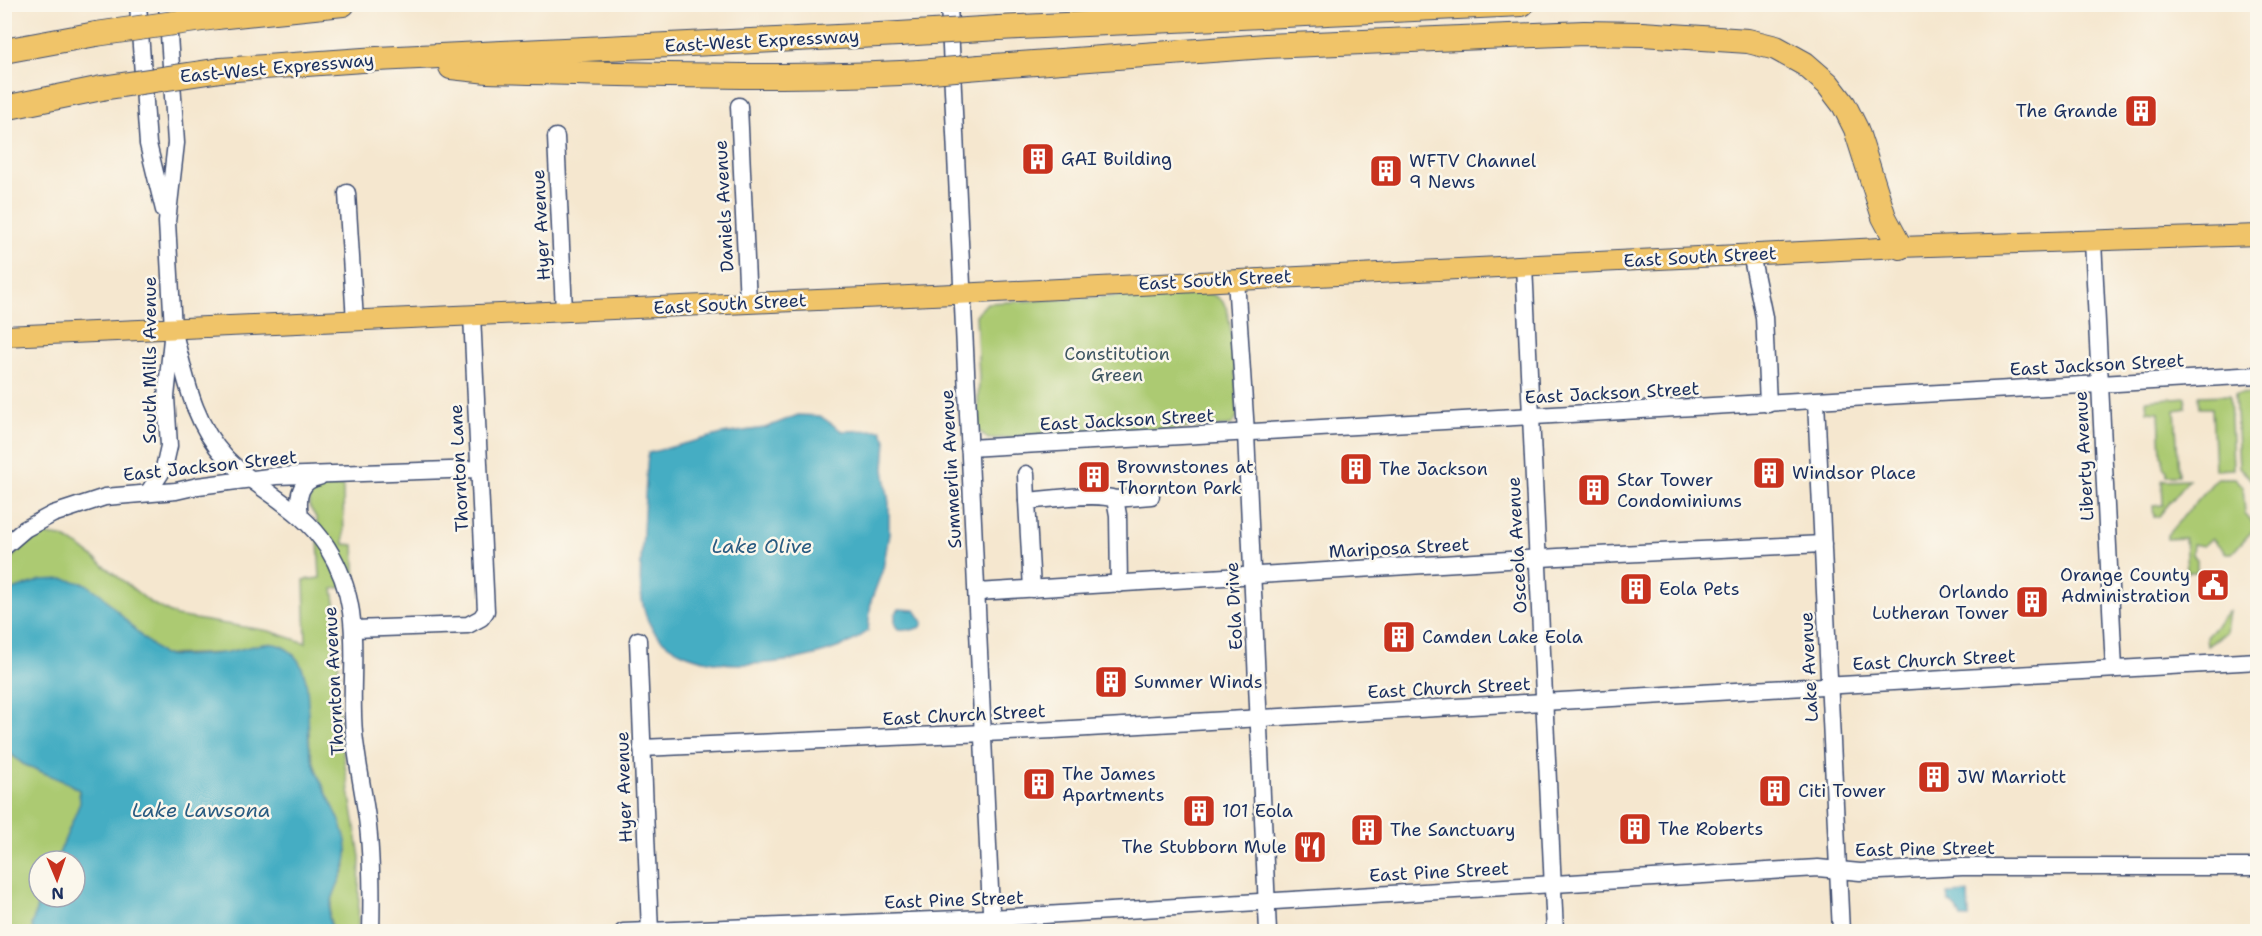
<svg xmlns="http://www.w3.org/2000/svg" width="2262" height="936" viewBox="0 0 2262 936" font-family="'Shantell Sans',sans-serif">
	<rect width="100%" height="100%" fill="#fbf7ec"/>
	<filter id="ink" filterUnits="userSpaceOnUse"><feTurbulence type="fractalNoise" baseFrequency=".0167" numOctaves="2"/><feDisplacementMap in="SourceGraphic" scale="12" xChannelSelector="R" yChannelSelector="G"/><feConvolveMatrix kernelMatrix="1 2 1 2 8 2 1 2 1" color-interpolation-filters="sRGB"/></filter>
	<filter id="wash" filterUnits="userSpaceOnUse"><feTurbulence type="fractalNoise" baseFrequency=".008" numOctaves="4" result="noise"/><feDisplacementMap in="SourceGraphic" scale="24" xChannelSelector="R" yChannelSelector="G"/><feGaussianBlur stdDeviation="1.35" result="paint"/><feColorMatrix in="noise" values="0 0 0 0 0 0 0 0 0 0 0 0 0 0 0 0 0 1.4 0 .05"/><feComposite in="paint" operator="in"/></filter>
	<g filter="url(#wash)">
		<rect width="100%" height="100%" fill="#f5e7cf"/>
		<g fill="#acca72" stroke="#647c68" stroke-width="1.5">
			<path d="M1197 292C1209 293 1219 295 1225 305 1232 317 1238 399 1237 415 1236 421 1234 423 1229 426L988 439 977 429 979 378 976 315 987 303Z"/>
			<polygon points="2257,393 2258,393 2257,486 2239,467 2235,394"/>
			<polygon points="2230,395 2233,469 2215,470 2212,408 2200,408 2199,396"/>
			<polygon points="2186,397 2186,408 2175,410 2179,475 2167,475 2167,471 2163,467 2163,457 2161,456 2159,412 2147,411 2146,400"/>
			<polygon points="2217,478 2235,478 2243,486 2245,514 2256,527 2232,553 2226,553 2212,538 2203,546 2193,544 2192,554 2197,559 2197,572 2187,572 2185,538 2167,539 2167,535"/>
			<polygon points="2189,479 2159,516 2154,517 2153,506 2163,505 2162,480"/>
			<polygon points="312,486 343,486 344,544 354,545 356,584 333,589 338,622 339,711 343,753 360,857 358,931 333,931 329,916 334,892 346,867 342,827 320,783 310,749 306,686 271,643 224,653 163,655 143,638 41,580 5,593 6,563 27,543 46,535 62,537 79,546 151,603 176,616 269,631 306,643 304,580 320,578 317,519 309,506"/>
			<polygon points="2229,611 2226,632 2207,646 2206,637"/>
			<polygon points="4,749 23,764 68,783 79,790 80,803 56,861 39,861 40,897 32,924 33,931 5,931"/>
		</g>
		<g fill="#44adc3" stroke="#306e90" stroke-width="1.5">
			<path d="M798 415 820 416 842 431 881 430 886 440 884 469 889 503V534L883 569 871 601 868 631C862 635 856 640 849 643 798 667 671 684 646 616 637 590 641 561 643 535 644 507 646 480 648 453L722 434 765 428Z"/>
			<path d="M65 579 86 584 102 595 143 638 163 655C183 657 204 655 223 653 241 651 264 639 281 646 319 663 304 718 310 750 317 785 344 815 347 848 349 872 331 890 329 914 328 919 331 926 333 931H33L32 924 40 897H75V861H56L80 803 79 790 68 783 23 764 5 749V593L41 580Z"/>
			<polygon points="899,609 915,610 923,622 921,627 912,630 898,629 895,625 895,614"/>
			<polygon points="1968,893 1969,918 1961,918 1957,908 1948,901 1947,894"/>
		</g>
	</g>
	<g filter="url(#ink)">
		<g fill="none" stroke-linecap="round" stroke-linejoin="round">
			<defs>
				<g id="minor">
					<polyline points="138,4 148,144 164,210"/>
					<polyline points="949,4 992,932"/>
					<polyline points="739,106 748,303"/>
					<polyline points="556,137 564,311"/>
					<polyline points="347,193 355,321"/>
					<polyline points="2093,241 2114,669"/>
					<polyline points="1751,254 1764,317 1768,404"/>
					<polyline points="1524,265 1555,932"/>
					<polyline points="1236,279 1246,433 1268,932"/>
					<path d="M173 329C185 374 192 422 226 458 258 491 301 506 327 547 367 611 348 664 354 733 357 761 363 790 367 818 372 856 372 894 371 932"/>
					<polyline points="1816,401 1841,932"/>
					<polyline points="969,448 2258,375"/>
					<polyline points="1026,474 1027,501"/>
					<polyline points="148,493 164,468 169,446 166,397 173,329 167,222 176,143 167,4"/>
					<polyline points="1115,499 1151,496"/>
					<path d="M300 515C297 497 299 481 319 477"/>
					<polyline points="4,547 25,529 53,514 105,497 176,491 198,486 276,476 478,469"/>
					<path d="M1032 589 1027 501C1049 499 1097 492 1115 499L1118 515 1119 584"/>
					<polyline points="977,592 1558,557 1823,544"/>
					<polyline points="354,629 468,625 481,618 486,611 472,315"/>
					<polyline points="638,640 650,932"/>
					<polyline points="642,748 1054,730 2258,661"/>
					<polyline points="623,932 1011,917 1818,868 1860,872 1962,867 2258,867"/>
				</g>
				<polyline id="major" points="4,336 977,293 1900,247 2258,235"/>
				<g id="highway">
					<polyline points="217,17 343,4"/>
					<polyline points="999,28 1522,4"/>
					<polyline points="4,51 96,34"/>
					<path d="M451 67 488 71C632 74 775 80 919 72"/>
					<polyline points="980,67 1266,46 1584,33 1642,34 1748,41 1776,48 1805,64 1828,84 1844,105 1856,129 1884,217 1900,247"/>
					<polyline points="221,70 377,59 899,34"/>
					<polyline points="4,108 102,88"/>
				</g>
			</defs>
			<use href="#minor" stroke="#3c4b6f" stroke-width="19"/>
			<use href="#major" stroke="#3c4b6f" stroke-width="22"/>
			<use href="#highway" stroke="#3c4b6f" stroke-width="26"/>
			<use href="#minor" stroke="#fff" stroke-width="16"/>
			<use href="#major" stroke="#f0c469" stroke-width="20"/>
			<use href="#highway" stroke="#f0c469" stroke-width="24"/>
			<defs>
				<g id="highway-bridge">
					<polyline points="96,34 217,17"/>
					<polyline points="899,34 999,28"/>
					<polyline points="919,72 980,67"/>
					<polyline points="102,88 221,70"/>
				</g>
			</defs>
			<use href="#highway-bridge" stroke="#3c4b6f" stroke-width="26" stroke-linecap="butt"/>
			<use href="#highway-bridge" stroke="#f0c469" stroke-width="24"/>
		</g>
	</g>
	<defs>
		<symbol id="building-square" viewBox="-11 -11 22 22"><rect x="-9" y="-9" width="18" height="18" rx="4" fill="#c8321e" stroke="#fbf7ec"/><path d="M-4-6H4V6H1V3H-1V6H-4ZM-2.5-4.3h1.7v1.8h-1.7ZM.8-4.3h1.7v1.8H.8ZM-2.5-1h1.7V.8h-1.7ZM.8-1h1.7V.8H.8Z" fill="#fff"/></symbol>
		<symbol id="civic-square" viewBox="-11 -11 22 22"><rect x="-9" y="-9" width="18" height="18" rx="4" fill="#c8321e" stroke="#fbf7ec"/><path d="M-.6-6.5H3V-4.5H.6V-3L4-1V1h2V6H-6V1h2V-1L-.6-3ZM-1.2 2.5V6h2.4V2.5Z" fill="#fff"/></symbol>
		<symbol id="restaurant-square" viewBox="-11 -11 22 22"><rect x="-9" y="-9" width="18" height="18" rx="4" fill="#c8321e" stroke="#fbf7ec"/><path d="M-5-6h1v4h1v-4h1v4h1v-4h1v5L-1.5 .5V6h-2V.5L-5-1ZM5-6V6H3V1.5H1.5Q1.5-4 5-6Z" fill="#fff"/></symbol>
	</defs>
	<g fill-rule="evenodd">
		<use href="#building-square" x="2122" y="92" width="38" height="38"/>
		<use href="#building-square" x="1019" y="140" width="38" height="38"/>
		<use href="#building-square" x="1367" y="152" width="38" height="38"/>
		<use href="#building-square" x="1337" y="450" width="38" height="38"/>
		<use href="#building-square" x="1750" y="454" width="38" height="38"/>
		<use href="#building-square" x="1075" y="458" width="38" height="38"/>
		<use href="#building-square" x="1575" y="471" width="38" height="38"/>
		<use href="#civic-square" x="2194" y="566" width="38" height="38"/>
		<use href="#building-square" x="1617" y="570" width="38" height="38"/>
		<use href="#building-square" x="2013" y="583" width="38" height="38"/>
		<use href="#building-square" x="1380" y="618" width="38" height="38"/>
		<use href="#building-square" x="1092" y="663" width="38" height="38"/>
		<use href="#building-square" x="1915" y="758" width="38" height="38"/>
		<use href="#building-square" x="1020" y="765" width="38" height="38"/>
		<use href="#building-square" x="1756" y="772" width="38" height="38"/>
		<use href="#building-square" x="1180" y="792" width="38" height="38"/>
		<use href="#building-square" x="1616" y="810" width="38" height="38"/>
		<use href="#building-square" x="1348" y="811" width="38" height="38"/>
		<use href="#restaurant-square" x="1291" y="828" width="38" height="38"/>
	</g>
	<g text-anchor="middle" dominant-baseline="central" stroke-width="5" stroke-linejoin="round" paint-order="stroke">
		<g font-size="18" fill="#1b2f5e" stroke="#fbf7ec">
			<text transform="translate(762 41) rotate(-3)">East-West Expressway</text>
			<text transform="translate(277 68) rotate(-5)">East-West Expressway</text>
			<text transform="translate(724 206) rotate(-93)">Daniels Avenue</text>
			<text transform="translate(541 225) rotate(-93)">Hyer Avenue</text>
			<text transform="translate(1700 257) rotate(-3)">East South Street</text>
			<text transform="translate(1215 280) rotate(-3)">East South Street</text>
			<text transform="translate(730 304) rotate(-3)">East South Street</text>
			<text transform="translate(150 360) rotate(-90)">South Mills Avenue</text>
			<text transform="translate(2097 365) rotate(-3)">East Jackson Street</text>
			<text transform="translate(1612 393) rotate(-3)">East Jackson Street</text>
			<text transform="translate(1127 420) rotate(-3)">East Jackson Street</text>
			<text transform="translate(2084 456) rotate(-93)">Liberty Avenue</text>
			<text transform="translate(210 466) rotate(-6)">East Jackson Street</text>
			<text transform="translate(459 468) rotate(-93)">Thornton Lane</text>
			<text transform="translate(951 469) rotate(-93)">Summerlin Avenue</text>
			<text transform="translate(1517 545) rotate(-93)">Osceola Avenue</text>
			<text transform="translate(1399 548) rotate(-3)">Mariposa Street</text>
			<text transform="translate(1234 606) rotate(-93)">Eola Drive</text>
			<text transform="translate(1934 660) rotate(-3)">East Church Street</text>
			<text transform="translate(1809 667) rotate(-93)">Lake Avenue</text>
			<text transform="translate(334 681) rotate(-93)">Thornton Avenue</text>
			<text transform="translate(1449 688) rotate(-3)">East Church Street</text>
			<text transform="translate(964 715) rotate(-3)">East Church Street</text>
			<text transform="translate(624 787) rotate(-92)">Hyer Avenue</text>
			<text transform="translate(1925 849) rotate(-1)">East Pine Street</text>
			<text transform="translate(1439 872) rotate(-3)">East Pine Street</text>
			<text transform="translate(954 900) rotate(-2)">East Pine Street</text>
		</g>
		<g font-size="18" fill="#1b2f5e" stroke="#fbf7ec" text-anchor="start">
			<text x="2118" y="111" text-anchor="end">The Grande</text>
			<text x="1061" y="159">GAI Building</text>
			<text x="1409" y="161">WFTV Channel<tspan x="1409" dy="21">9 News</tspan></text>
			<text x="1117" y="467">Brownstones at<tspan x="1117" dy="21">Thornton Park</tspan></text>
			<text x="1379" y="469">The Jackson</text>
			<text x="1792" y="473">Windsor Place</text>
			<text x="1617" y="480">Star Tower<tspan x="1617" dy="21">Condominiums</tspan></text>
			<text x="2190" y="575" text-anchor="end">Orange County<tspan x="2190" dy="21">Administration</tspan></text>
			<text x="1659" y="589">Eola Pets</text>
			<text x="2009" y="592" text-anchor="end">Orlando<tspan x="2009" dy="21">Lutheran Tower</tspan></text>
			<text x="1422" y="637">Camden Lake Eola</text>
			<text x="1134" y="682">Summer Winds</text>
			<text x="1062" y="774">The James<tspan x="1062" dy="21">Apartments</tspan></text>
			<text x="1957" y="777">JW Marriott</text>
			<text x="1798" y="791">Citi Tower</text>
			<text x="1222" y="811">101 Eola</text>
			<text x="1658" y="829">The Roberts</text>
			<text x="1390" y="830">The Sanctuary</text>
			<text x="1287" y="847" text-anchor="end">The Stubborn Mule</text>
		</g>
		<g font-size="18" fill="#3f5663" stroke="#fbf7ec">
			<text x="1117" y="354">Constitution<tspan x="1117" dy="21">Green</tspan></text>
		</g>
		<g font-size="20" font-style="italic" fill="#295b81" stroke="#fbf7ec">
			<text x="762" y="546">Lake Olive</text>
			<text x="201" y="810">Lake Lawsona</text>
		</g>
	</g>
	<rect width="2262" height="936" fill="none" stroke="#fbf7ec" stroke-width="24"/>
	<g transform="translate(57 879) rotate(178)"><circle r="28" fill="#fbf7ec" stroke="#a1a7b3" stroke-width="1.5"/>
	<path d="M0-4.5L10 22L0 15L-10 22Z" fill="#c8321e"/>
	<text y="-9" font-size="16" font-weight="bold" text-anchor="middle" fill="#1b2f5e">N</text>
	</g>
</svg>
